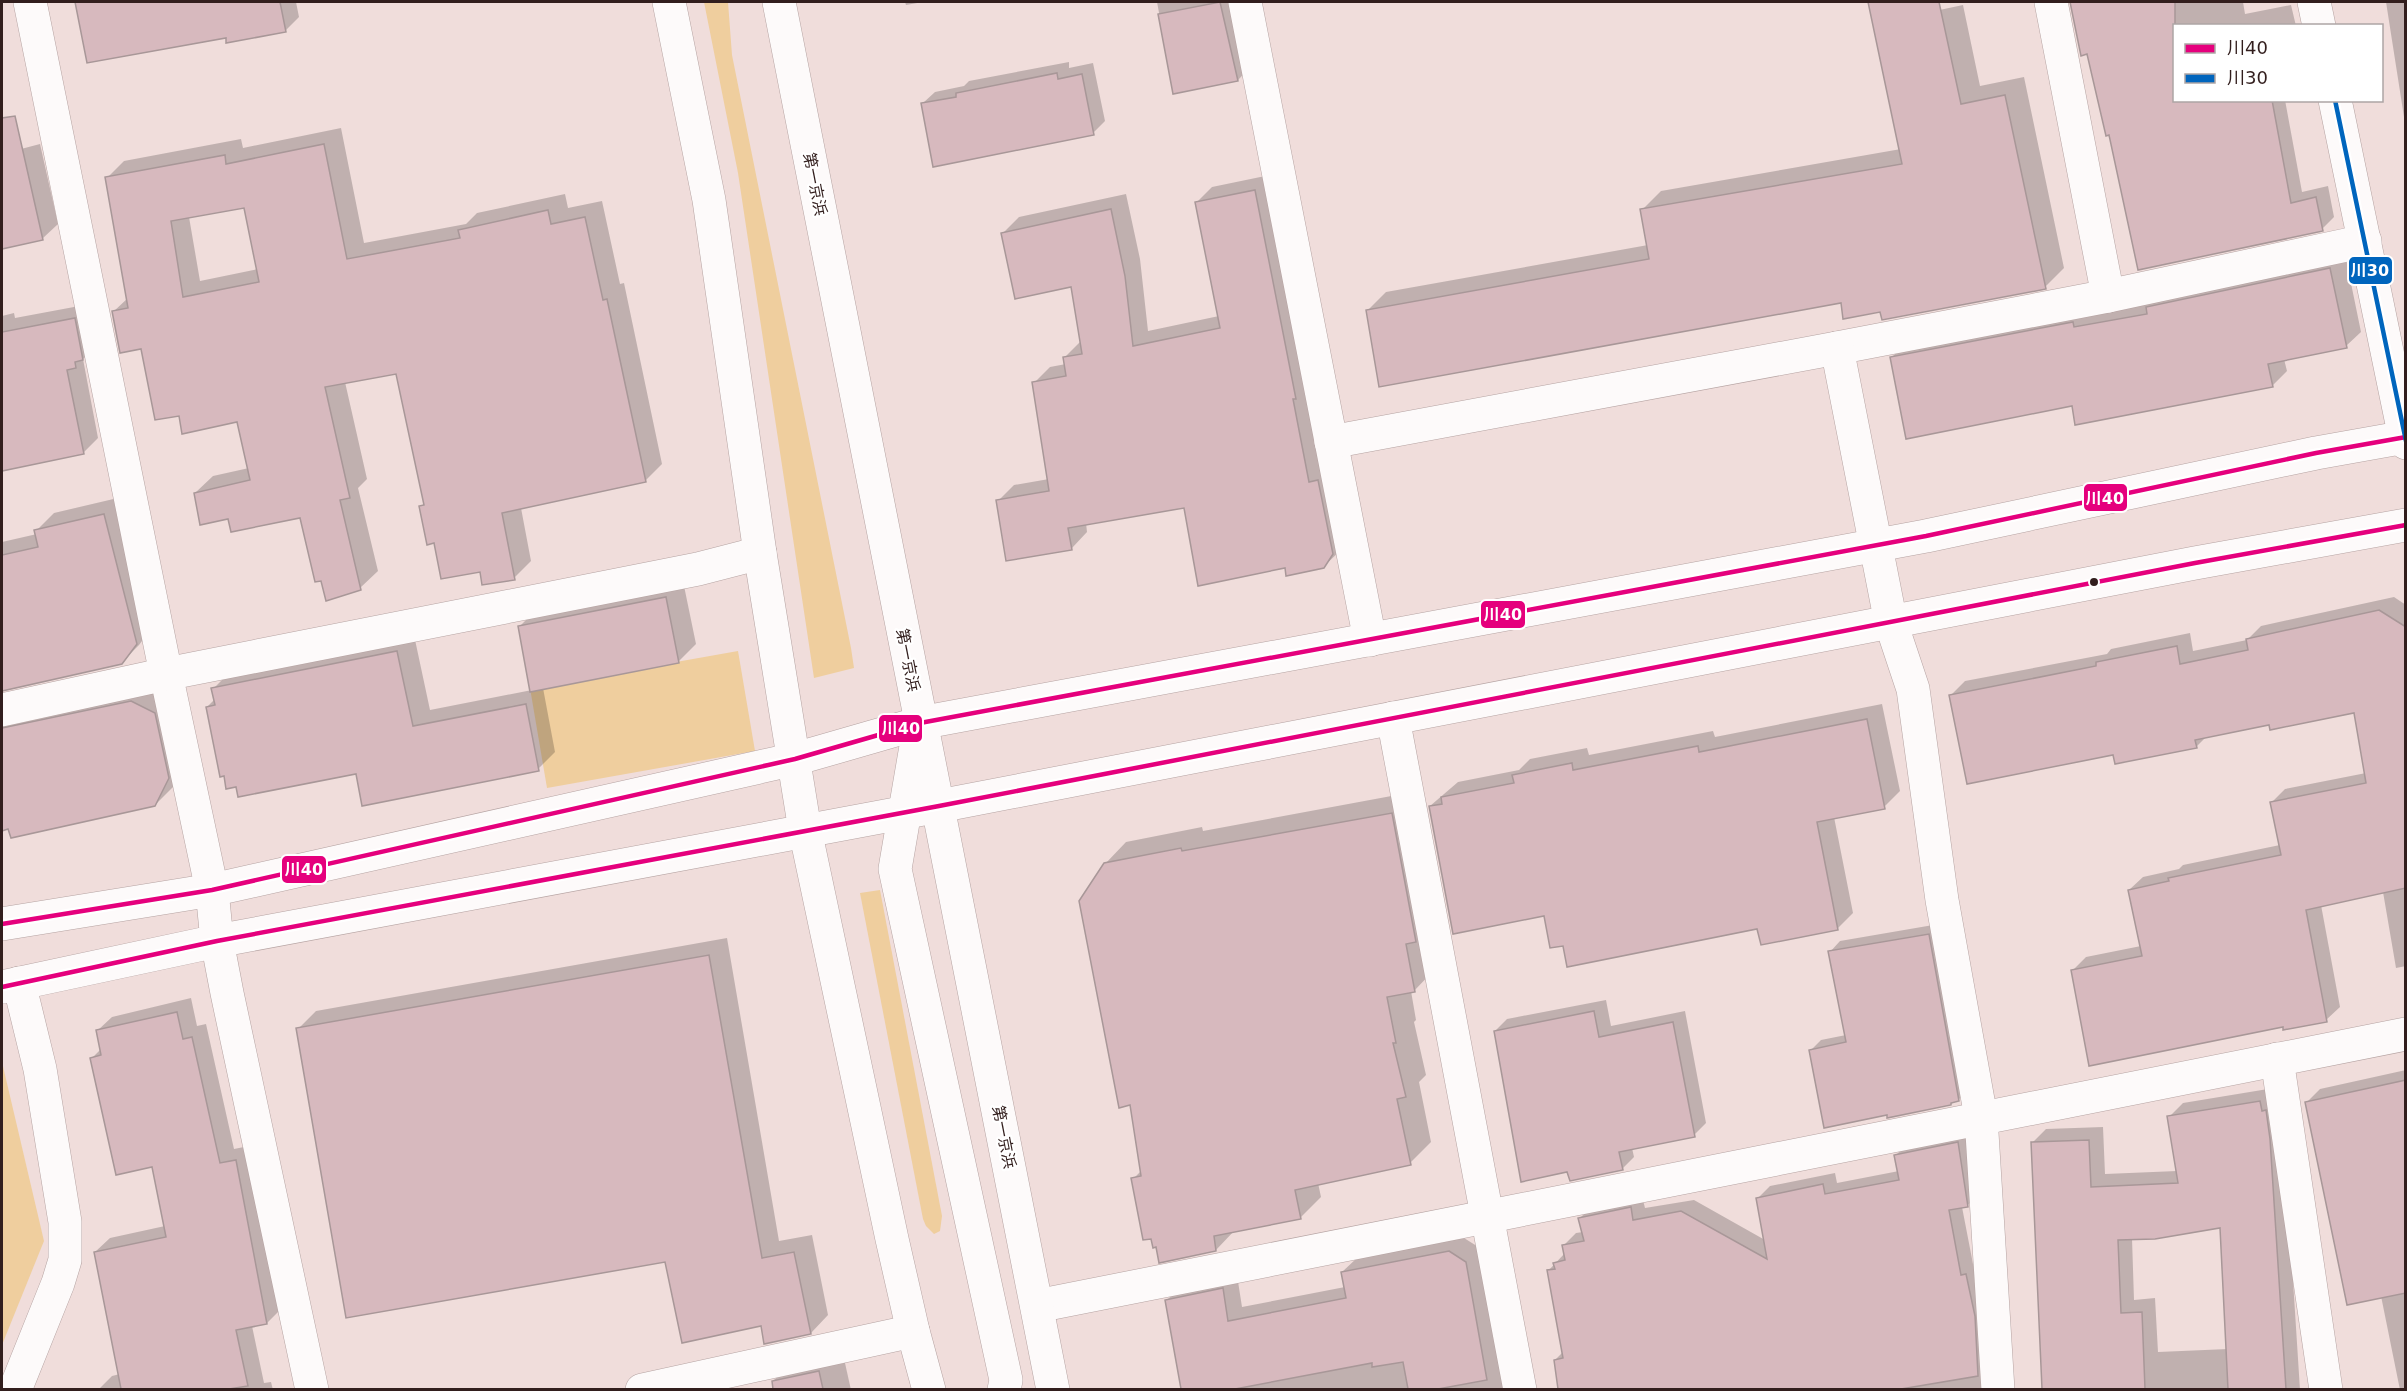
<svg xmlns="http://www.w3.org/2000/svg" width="2407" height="1391" viewBox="0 0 2407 1391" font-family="'DejaVu Sans','Noto Sans JP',sans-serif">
	<rect width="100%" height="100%" fill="#f0dddb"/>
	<g fill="#efce9e">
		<polygon points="704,2 728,2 732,55 851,648 854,668 814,678 738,173"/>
		<polygon points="738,651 755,751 547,788 530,688"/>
		<polygon points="880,890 942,1216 940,1231 934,1234 926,1226 923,1219 860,893"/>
		<polygon points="2,1062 44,1241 2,1345"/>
	</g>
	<g fill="#0003" fill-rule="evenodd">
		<polygon points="77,2 296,2 299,17 285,31 227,36 88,62"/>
		<polygon points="905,2 923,2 906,5"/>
		<polygon points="1157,2 1244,2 1257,60 1238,80 1174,93"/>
		<polygon points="2071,2 2243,2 2245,14 2291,5 2296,26 2174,26 2174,100 2285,100 2302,192 2328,186 2334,217 2322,229 2111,133 2088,53 2082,54"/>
		<polygon points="2386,2 2406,2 2406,130"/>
		<polygon points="1963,5 1980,86 2024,77 2064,268 2045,287 1882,311 1842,301 1367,311 1386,292 1648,245 1642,210 1661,191 1901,149 1897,19"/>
		<polygon points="1069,62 1069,68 1093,63 1105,121 1093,133 923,103 935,92 964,86 969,81"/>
		<path d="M341 128 364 243 466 224 477 213 565 194 568 208 602 201 620 284 624 283 662 464 645 481 521 508 531 561 514 578 481 570 435 542 421 507 425 502 398 372 345 382 367 479 358 488 378 571 360 588 301 516 229 518 195 493 213 476 249 468 238 420 180 414 143 347 113 312 128 298 107 178 124 161 241 139 243 148ZM245 206 258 269 200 281 189 217Z"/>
		<polygon points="40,144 58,224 42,239 2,247 2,154"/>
		<polygon points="1270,175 1340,551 1323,567 1286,567 1185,506 1086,523 1087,532 1072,548 998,501 1014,485 1049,479 1034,383 1050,367 1066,364 1065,357 1081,341 1072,286 1003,233 1019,217 1126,194 1140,259 1148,331 1219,316 1196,203 1212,187"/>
		<polygon points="2345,254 2361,332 2346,346 2284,359 2287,371 2272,386 2073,405 1891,358 1906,343"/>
		<polygon points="90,304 98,344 83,359 98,438 83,453 2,470 2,316 14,313 15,318"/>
		<polygon points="122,497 154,625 139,645 121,663 2,689 2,542 37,534 36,531 54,513"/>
		<polygon points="683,581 696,644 678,662 543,688 555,752 538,769 357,772 207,707 215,699 213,689 230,672 414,635 430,710 532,690 519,627 537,609"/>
		<polygon points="2394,597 2406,605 2406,966 2396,968 2383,892 2321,905 2340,1007 2326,1020 2284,1026 2072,971 2086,957 2141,946 2129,890 2143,877 2179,869 2183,865 2280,845 2272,802 2285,789 2366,773 2355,712 2270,723 2207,736 2196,747 2115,753 1951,695 1965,681 2107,654 2111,649 2190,633 2193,651 2247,640 2261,626"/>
		<polygon points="149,684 186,760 173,787 155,805 2,829 2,697"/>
		<polygon points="1882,704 1900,791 1884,807 1834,817 1853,913 1837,929 1758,927 1564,944 1545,914 1430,806 1458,782 1519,770 1530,759 1587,748 1589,755 1713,731 1715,737"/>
		<polygon points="1413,792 1435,969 1414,991 1411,991 1416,1020 1414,1022 1426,1075 1419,1082 1431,1142 1410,1163 1318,1183 1321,1197 1300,1218 1235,1230 1216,1250 1157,1245 1133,1179 1142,1170 1105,864 1126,842 1202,827 1203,831"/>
		<polygon points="1939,924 1969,1090 1958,1100 1951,1104 1888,1114 1811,1050 1821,1040 1846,1035 1830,952 1840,941"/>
		<polygon points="727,938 779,1241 812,1235 828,1315 811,1333 762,1324 666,1260 298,1029 316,1011"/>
		<polygon points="191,998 197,1026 206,1024 234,1149 249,1146 281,1309 267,1323 252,1326 264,1383 271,1382 273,1390 98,1390 112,1376 120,1374 95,1252 110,1238 165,1226 154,1165 92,1058 101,1049 97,1031 112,1017"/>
		<polygon points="1606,1000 1611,1026 1685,1011 1706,1123 1694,1135 1632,1148 1634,1157 1622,1169 1569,1171 1495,1031 1507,1019"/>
		<polygon points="2406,1070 2406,1390 2400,1390 2381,1296 2307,1102 2320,1089"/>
		<path d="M2274 1088 2283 1124 2300 1390H2044L2032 1143 2046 1129 2103 1127 2105 1174 2177 1171 2169 1117 2183 1103ZM2221 1226 2228 1349 2158 1352 2155 1298 2134 1300 2132 1238Z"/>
		<polygon points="1970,1131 1979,1193 1967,1206 1962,1207 1973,1264 1978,1263 1987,1390 1560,1390 1555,1360 1563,1352 1548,1271 1565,1253 1564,1245 1576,1233 1583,1232 1580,1218 1592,1206 1642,1196 1645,1208 1694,1200 1765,1240 1758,1198 1770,1186 1835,1173 1837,1183 1899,1171 1896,1155 1908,1143"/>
		<polygon points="1464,1238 1480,1248 1506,1390 1182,1390 1167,1300 1181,1286 1237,1275 1242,1307 1345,1287 1342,1272 1357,1258"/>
		<polygon points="845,1363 851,1390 775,1390 773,1381 788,1367"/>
	</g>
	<g fill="#d7b9be" stroke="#a89798" stroke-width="1.5" fill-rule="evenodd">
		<polygon points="75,2 280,2 286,32 226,43 226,38 87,63"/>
		<polygon points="1220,2 1238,81 1173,94 1158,14"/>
		<polygon points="1868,2 1939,2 1961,104 2005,95 2046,289 1882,320 1880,312 1843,319 1841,303 1379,387 1366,310 1649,259 1640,209 1902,164"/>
		<polygon points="2070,2 2175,2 2175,100 2272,100 2291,203 2316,197 2323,231 2138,270 2109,135 2106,136 2087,54 2081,56"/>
		<polygon points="1057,73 1058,79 1082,74 1094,135 933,167 921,103 956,97 956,93"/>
		<polygon points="15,116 43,240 2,249 2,118"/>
		<path d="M324 144 347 259 460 238 458 230 548 210 551 224 585 217 603 300 607 299 646 482 502 513 515 580 482 585 480 572 441 579 434 543 427 545 419 506 424 505 396 374 325 387 350 498 340 500 361 590 326 601 321 581 315 582 300 518 231 532 228 519 200 525 194 493 250 480 237 422 182 434 179 416 155 420 141 349 120 353 112 311 128 308 105 177 225 155 226 164ZM244 208 259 282 183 297 171 221Z"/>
		<polygon points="1255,190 1296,399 1293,399 1309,482 1318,480 1333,554 1324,568 1286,576 1285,568 1198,586 1184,508 1068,528 1072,550 1006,561 996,500 1049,491 1032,382 1066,376 1063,357 1082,354 1071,287 1015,299 1001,233 1111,209 1125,276 1133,346 1220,328 1195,202"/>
		<polygon points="2330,268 2347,348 2268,364 2273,387 2075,425 2072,406 1906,439 1890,357 2073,322 2074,327 2147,314 2146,307"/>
		<polygon points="75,318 83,360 75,362 76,368 67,370 84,454 2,471 2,332"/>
		<polygon points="104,514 137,644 122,664 2,691 2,555 38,547 34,530"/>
		<polygon points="666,597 679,663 530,692 518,626"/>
		<polygon points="2379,610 2406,627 2406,888 2306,910 2327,1022 2283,1030 2283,1027 2089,1066 2071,970 2142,956 2128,890 2169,881 2168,878 2281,855 2270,802 2366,783 2354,713 2270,730 2269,725 2195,740 2197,748 2115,764 2113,755 1967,784 1949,695 2096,666 2096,662 2177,646 2180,664 2248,650 2246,639"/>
		<polygon points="397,651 413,726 526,704 539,771 362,806 356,774 238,797 236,787 226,789 224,776 220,777 206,707 215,705 211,688"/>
		<polygon points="131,701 155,713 169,778 155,806 11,838 8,829 2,831 2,728"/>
		<polygon points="1867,719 1885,809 1817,822 1838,930 1761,945 1757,929 1567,967 1563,946 1550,948 1544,916 1453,934 1429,806 1442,804 1441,797 1514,783 1512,775 1572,763 1573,770 1698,746 1699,752"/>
		<polygon points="1392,813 1416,942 1406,944 1415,992 1387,997 1396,1043 1393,1043 1406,1097 1397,1099 1411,1165 1295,1190 1301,1219 1214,1236 1216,1251 1159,1263 1156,1247 1153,1248 1151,1239 1143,1240 1131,1178 1141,1176 1130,1105 1119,1108 1079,901 1104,863 1181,848 1182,851"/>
		<polygon points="1929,934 1959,1101 1951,1103 1951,1105 1887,1118 1887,1115 1824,1128 1809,1050 1846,1042 1828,951"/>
		<polygon points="709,955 762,1258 794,1252 811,1334 764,1344 761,1326 682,1343 665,1262 346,1318 296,1028"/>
		<polygon points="1594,1011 1599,1037 1673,1022 1695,1137 1619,1152 1623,1170 1570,1181 1567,1172 1521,1182 1494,1031"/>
		<polygon points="177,1012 183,1039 192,1037 220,1163 236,1160 267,1324 236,1330 248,1386 229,1389 121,1389 94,1252 166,1237 152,1167 116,1175 90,1058 101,1055 96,1030"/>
		<polygon points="2406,1080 2406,1293 2347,1305 2305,1102"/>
		<polygon points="2260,1101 2262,1111 2266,1110 2270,1139 2286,1389 2228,1389 2220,1228 2155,1239 2118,1240 2121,1313 2142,1312 2145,1389 2042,1389 2031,1142 2089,1140 2091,1187 2178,1183 2167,1116"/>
		<polygon points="1958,1142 1968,1207 1949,1210 1961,1275 1966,1274 1975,1316 1978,1376 1901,1389 1558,1389 1554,1360 1563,1358 1547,1270 1555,1269 1553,1263 1565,1260 1562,1245 1584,1241 1578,1218 1631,1207 1633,1220 1681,1211 1767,1259 1756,1198 1823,1184 1825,1194 1899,1180 1894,1155"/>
		<polygon points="1449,1251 1466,1262 1487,1380 1438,1389 1408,1389 1403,1362 1372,1367 1372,1363 1235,1389 1181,1389 1165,1300 1223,1288 1228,1321 1346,1298 1341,1272"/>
		<polygon points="819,1371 823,1389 773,1389 772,1381"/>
	</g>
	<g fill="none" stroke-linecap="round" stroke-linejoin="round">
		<defs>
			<g id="street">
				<polyline points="30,2 166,674 212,890 217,941 227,993 312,1390"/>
				<polyline points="1245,2 1370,640"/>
				<polyline points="2051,2 2108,296"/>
				<polyline points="1837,348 2108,296 2365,241"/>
				<polyline points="1331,442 1837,348 1891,623 1913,689 1942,900 1981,1117 1998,1390"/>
				<polyline points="2,710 166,674 698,569 760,553"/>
				<polyline points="1393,718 1520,1390"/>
				<polyline points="2277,1059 2326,1390"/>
				<polyline points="1037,1306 2406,1034"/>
				<polyline points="15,1390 58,1283 65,1260 65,1222 40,1069 19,983"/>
				<polyline points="642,1390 913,1331"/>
			</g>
			<g id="secondary">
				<polyline points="2314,2 2319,26"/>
				<polyline points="2335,100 2406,443"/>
				<polyline points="920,723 895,869 1006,1380 1004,1390"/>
				<polyline points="2,924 212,890 795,759 920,723 1926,536 2316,453 2406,437"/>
				<polyline points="2,987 217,941 939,806 2195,563 2406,525"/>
			</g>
			<g id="highway">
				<polyline points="669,2 709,200 760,553 805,830 892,1239 913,1331 929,1390"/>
				<polyline points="779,2 1053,1390"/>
			</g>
		</defs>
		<use href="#street" stroke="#b5a3a2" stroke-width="34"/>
		<use href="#secondary" stroke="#b5a3a2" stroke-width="34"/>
		<use href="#highway" stroke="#b5a3a2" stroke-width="34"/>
		<use href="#street" stroke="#fdfafa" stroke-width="33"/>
		<use href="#secondary" stroke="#fdfafa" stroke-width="33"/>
		<use href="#highway" stroke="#fdfafa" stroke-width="33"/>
		<defs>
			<g id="bus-1">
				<polyline points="2,924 212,890 795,759 920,723 1926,536 2316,453 2406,437"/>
				<polyline points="2,987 217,941 939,806 2195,563 2406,525"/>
			</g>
			<polyline id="bus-2" points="2335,100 2406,441"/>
		</defs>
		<use href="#bus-1" stroke="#fff" stroke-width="9"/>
		<use href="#bus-2" stroke="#fff" stroke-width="9"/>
		<use href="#bus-1" stroke="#e5007d" stroke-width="4.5"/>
		<use href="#bus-2" stroke="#0065bd" stroke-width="4.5"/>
	</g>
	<circle fill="#321e1d" stroke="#fff" stroke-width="2" cx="2094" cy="582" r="5"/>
	<g text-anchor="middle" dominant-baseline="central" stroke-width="4.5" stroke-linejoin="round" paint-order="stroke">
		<g font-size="16" fill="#321e1d" stroke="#fff">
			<text transform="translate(815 184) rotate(79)">第一京浜</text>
			<text transform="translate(908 660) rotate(79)">第一京浜</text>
			<text transform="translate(1004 1137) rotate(79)">第一京浜</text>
		</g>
	</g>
	<g stroke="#fff" stroke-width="2">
		<rect x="2348" y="256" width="45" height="29" rx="6" fill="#0065bd"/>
		<rect x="2083" y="483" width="45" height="29" rx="6" fill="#e5007d"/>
		<rect x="1480" y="600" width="46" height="29" rx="6" fill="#e5007d"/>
		<rect x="878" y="714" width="45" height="29" rx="6" fill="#e5007d"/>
		<rect x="281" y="855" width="46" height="29" rx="6" fill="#e5007d"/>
	</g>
	<g font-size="16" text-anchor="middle" font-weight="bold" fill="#fff">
		<text x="2370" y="276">川30</text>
		<text x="2105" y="504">川40</text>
		<text x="1503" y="620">川40</text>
		<text x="901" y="734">川40</text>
		<text x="304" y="875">川40</text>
	</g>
	<rect width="2407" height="1391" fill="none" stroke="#321e1d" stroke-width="6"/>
	<rect x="2173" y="24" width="210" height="78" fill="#ffffff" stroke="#ada5a5" stroke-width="1.5"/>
	<rect x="2185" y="44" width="30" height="9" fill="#e5007d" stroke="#ada5a5" stroke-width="1.5"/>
	<text x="2227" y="54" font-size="18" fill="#321e1d">川40</text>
	<rect x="2185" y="74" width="30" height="9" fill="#0065bd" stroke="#ada5a5" stroke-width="1.5"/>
	<text x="2227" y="84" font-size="18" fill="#321e1d">川30</text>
</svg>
